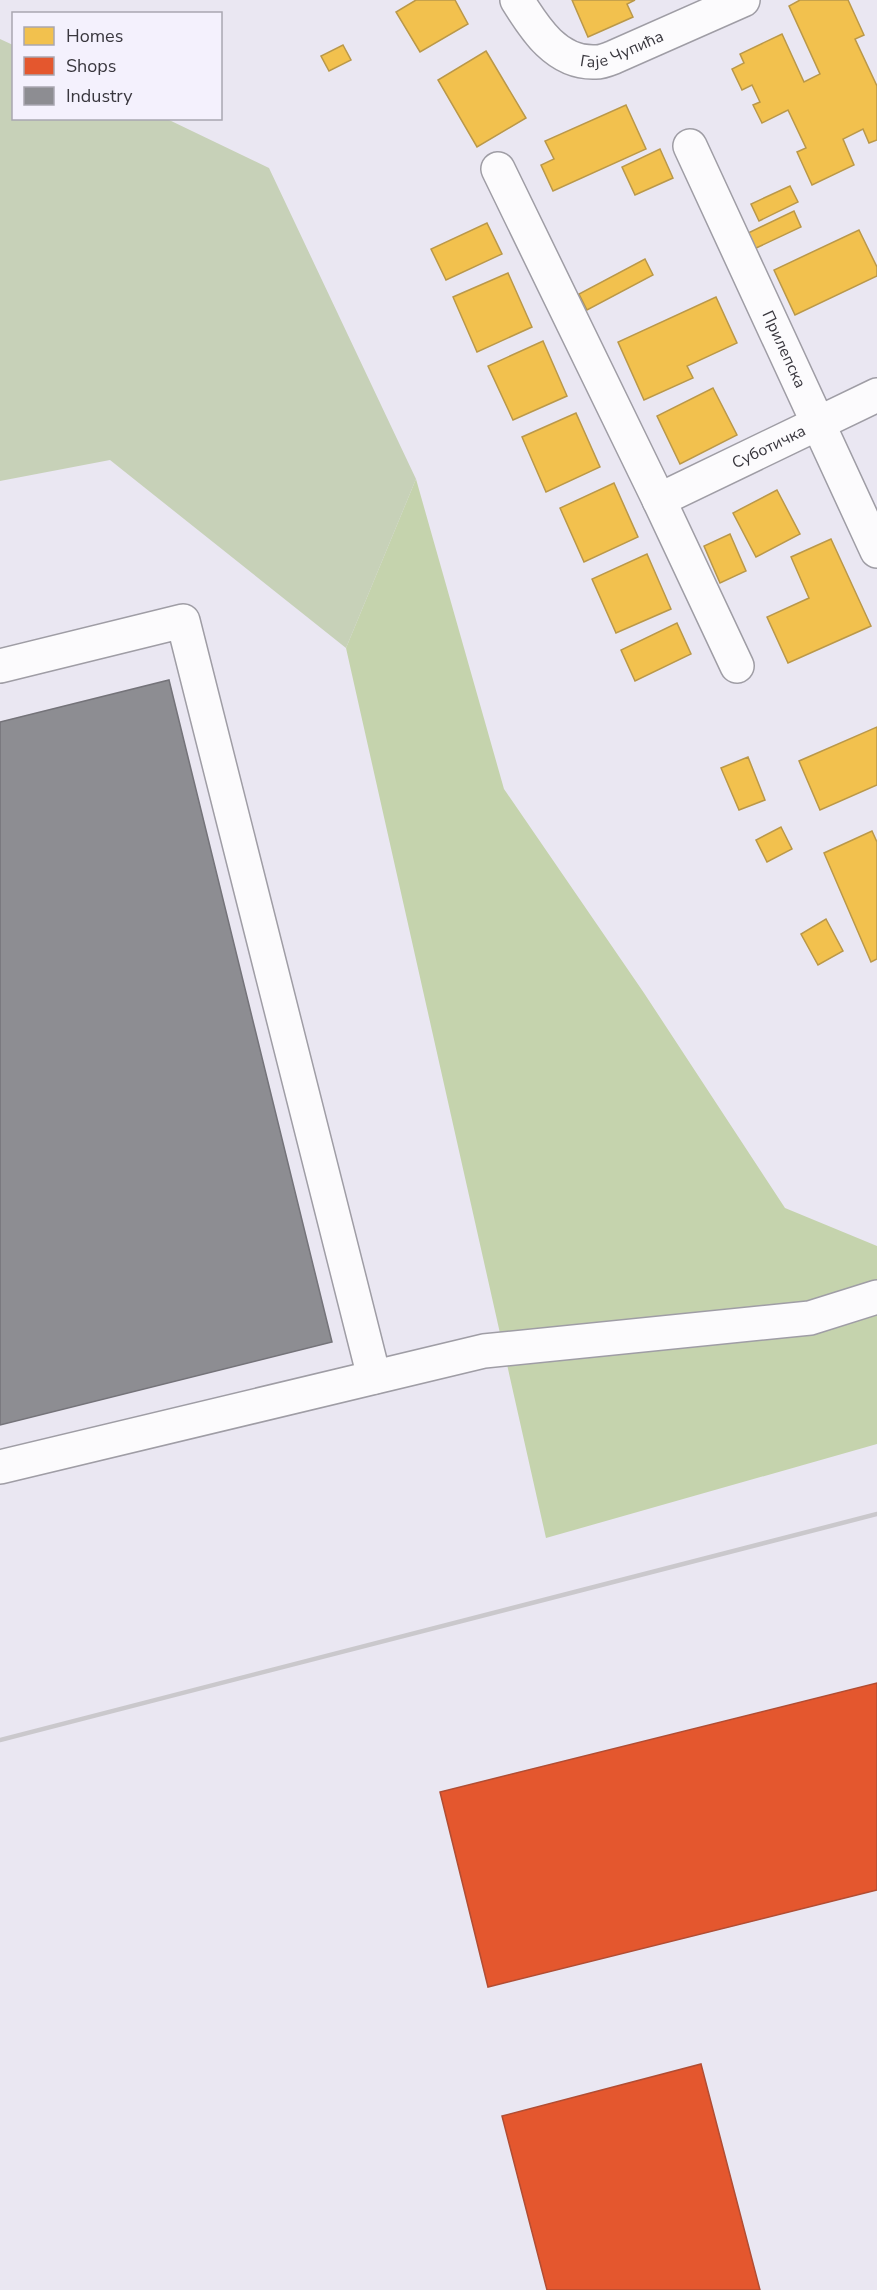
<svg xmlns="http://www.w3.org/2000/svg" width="877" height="2290" viewBox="0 0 877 2290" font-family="'Nunito Sans',sans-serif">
	<rect width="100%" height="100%" fill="#eae7f2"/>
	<polygon fill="#c7d1b8" points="0,39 13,45 14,118 167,119 269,168 416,479 346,648 110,460 0,481"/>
	<polygon fill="#c5d3ad" points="416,479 504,789 644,993 785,1208 877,1246 877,1444 546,1538 346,648"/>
	<g fill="#f2c14e" stroke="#ba9849" stroke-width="1.5">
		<polygon points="416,0 455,0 468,24 420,52 396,12"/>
		<polygon points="572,0 635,0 627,4 633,17 588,37"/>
		<polygon points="800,0 848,0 864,35 855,39 877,86 877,140 869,143 863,129 843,139 854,165 812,185 797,152 806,148 788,110 762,123 753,105 760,102 752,85 742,90 732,69 744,63 740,54 782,34 804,82 820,74 789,6"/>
		<polygon points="343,45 351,60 329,71 321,56"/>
		<polygon points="486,51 526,118 477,147 438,80"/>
		<polygon points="626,105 646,149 553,191 541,165 554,159 545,141"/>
		<polygon points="660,149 673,178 635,195 622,167"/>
		<polygon points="790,186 798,202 759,221 751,204"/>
		<polygon points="794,211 801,227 754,249 746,234"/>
		<polygon points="487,223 502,254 446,280 431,249"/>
		<polygon points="859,230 877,267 877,276 795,315 774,270"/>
		<polygon points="645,259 653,275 587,310 579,294"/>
		<polygon points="508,273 532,327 477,352 453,297"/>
		<polygon points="716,297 737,343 687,366 693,378 644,400 618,342"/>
		<polygon points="543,341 567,396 513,420 488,366"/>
		<polygon points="713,388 737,435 680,464 657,416"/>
		<polygon points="576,413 600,467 546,492 522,437"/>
		<polygon points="614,483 638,537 584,562 560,508"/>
		<polygon points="777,490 800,534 756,557 733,513"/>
		<polygon points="730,534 746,571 720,583 704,546"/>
		<polygon points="831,539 871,626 788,663 767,617 809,598 791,557"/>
		<polygon points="647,554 671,609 616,633 592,579"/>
		<polygon points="677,623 691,654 635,681 621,650"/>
		<polygon points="877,727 877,785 820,810 799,761"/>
		<polygon points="748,757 765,800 739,810 721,768"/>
		<polygon points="781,827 792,849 767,862 756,840"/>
		<polygon points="872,831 877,842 877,959 871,962 824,853"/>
		<polygon points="826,919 843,951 818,965 801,934"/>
	</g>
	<g fill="#e4572e" stroke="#b14d33" stroke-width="1.5">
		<polygon points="877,1683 877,1890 488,1987 440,1792"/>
		<polygon points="701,2064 760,2290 547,2290 502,2116"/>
	</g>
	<polygon fill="#8d8d92" stroke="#747379" stroke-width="1.5" points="169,680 332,1342 0,1425 0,722"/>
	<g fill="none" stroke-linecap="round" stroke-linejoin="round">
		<defs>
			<g id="minor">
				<path id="s1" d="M517 0C535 29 557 64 596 62 602 62 609 59 614 57L743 0"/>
				<path id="s2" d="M690 146 877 551"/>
				<polyline points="498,169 659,500 737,666"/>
				<path id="s3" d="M659 500 877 395"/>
				<polyline points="0,666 183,621 374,1377"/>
				<polyline points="0,1467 484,1351 810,1318 877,1297"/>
			</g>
		</defs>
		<use href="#minor" stroke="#9f9da5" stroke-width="36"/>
		<use href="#minor" stroke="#fcfbfd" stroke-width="33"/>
		<polyline stroke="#cac8cc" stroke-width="4.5" points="0,1740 877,1514"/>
	</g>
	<g text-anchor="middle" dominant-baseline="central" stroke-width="6" stroke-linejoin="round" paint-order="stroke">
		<g font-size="16" fill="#39373e" stroke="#f4f1fd">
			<text stroke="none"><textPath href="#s1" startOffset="134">Гаје Чупића</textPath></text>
			<text stroke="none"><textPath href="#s2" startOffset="224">Прилепска</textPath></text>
			<text stroke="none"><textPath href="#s3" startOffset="122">Суботичка</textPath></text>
		</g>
	</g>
	<rect x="12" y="12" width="210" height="108" fill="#f4f1fd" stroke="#a9a7b1" stroke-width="1.5"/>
	<rect x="24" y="27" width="30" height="18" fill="#f2c14e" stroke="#a9a7b1" stroke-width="1.5"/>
	<text x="66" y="42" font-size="18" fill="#39373e">Homes</text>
	<rect x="24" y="57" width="30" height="18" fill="#e4572e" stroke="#a9a7b1" stroke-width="1.5"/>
	<text x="66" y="72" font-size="18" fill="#39373e">Shops</text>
	<rect x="24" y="87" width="30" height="18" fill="#8d8d92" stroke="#a9a7b1" stroke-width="1.5"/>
	<text x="66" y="102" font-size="18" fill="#39373e">Industry</text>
</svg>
